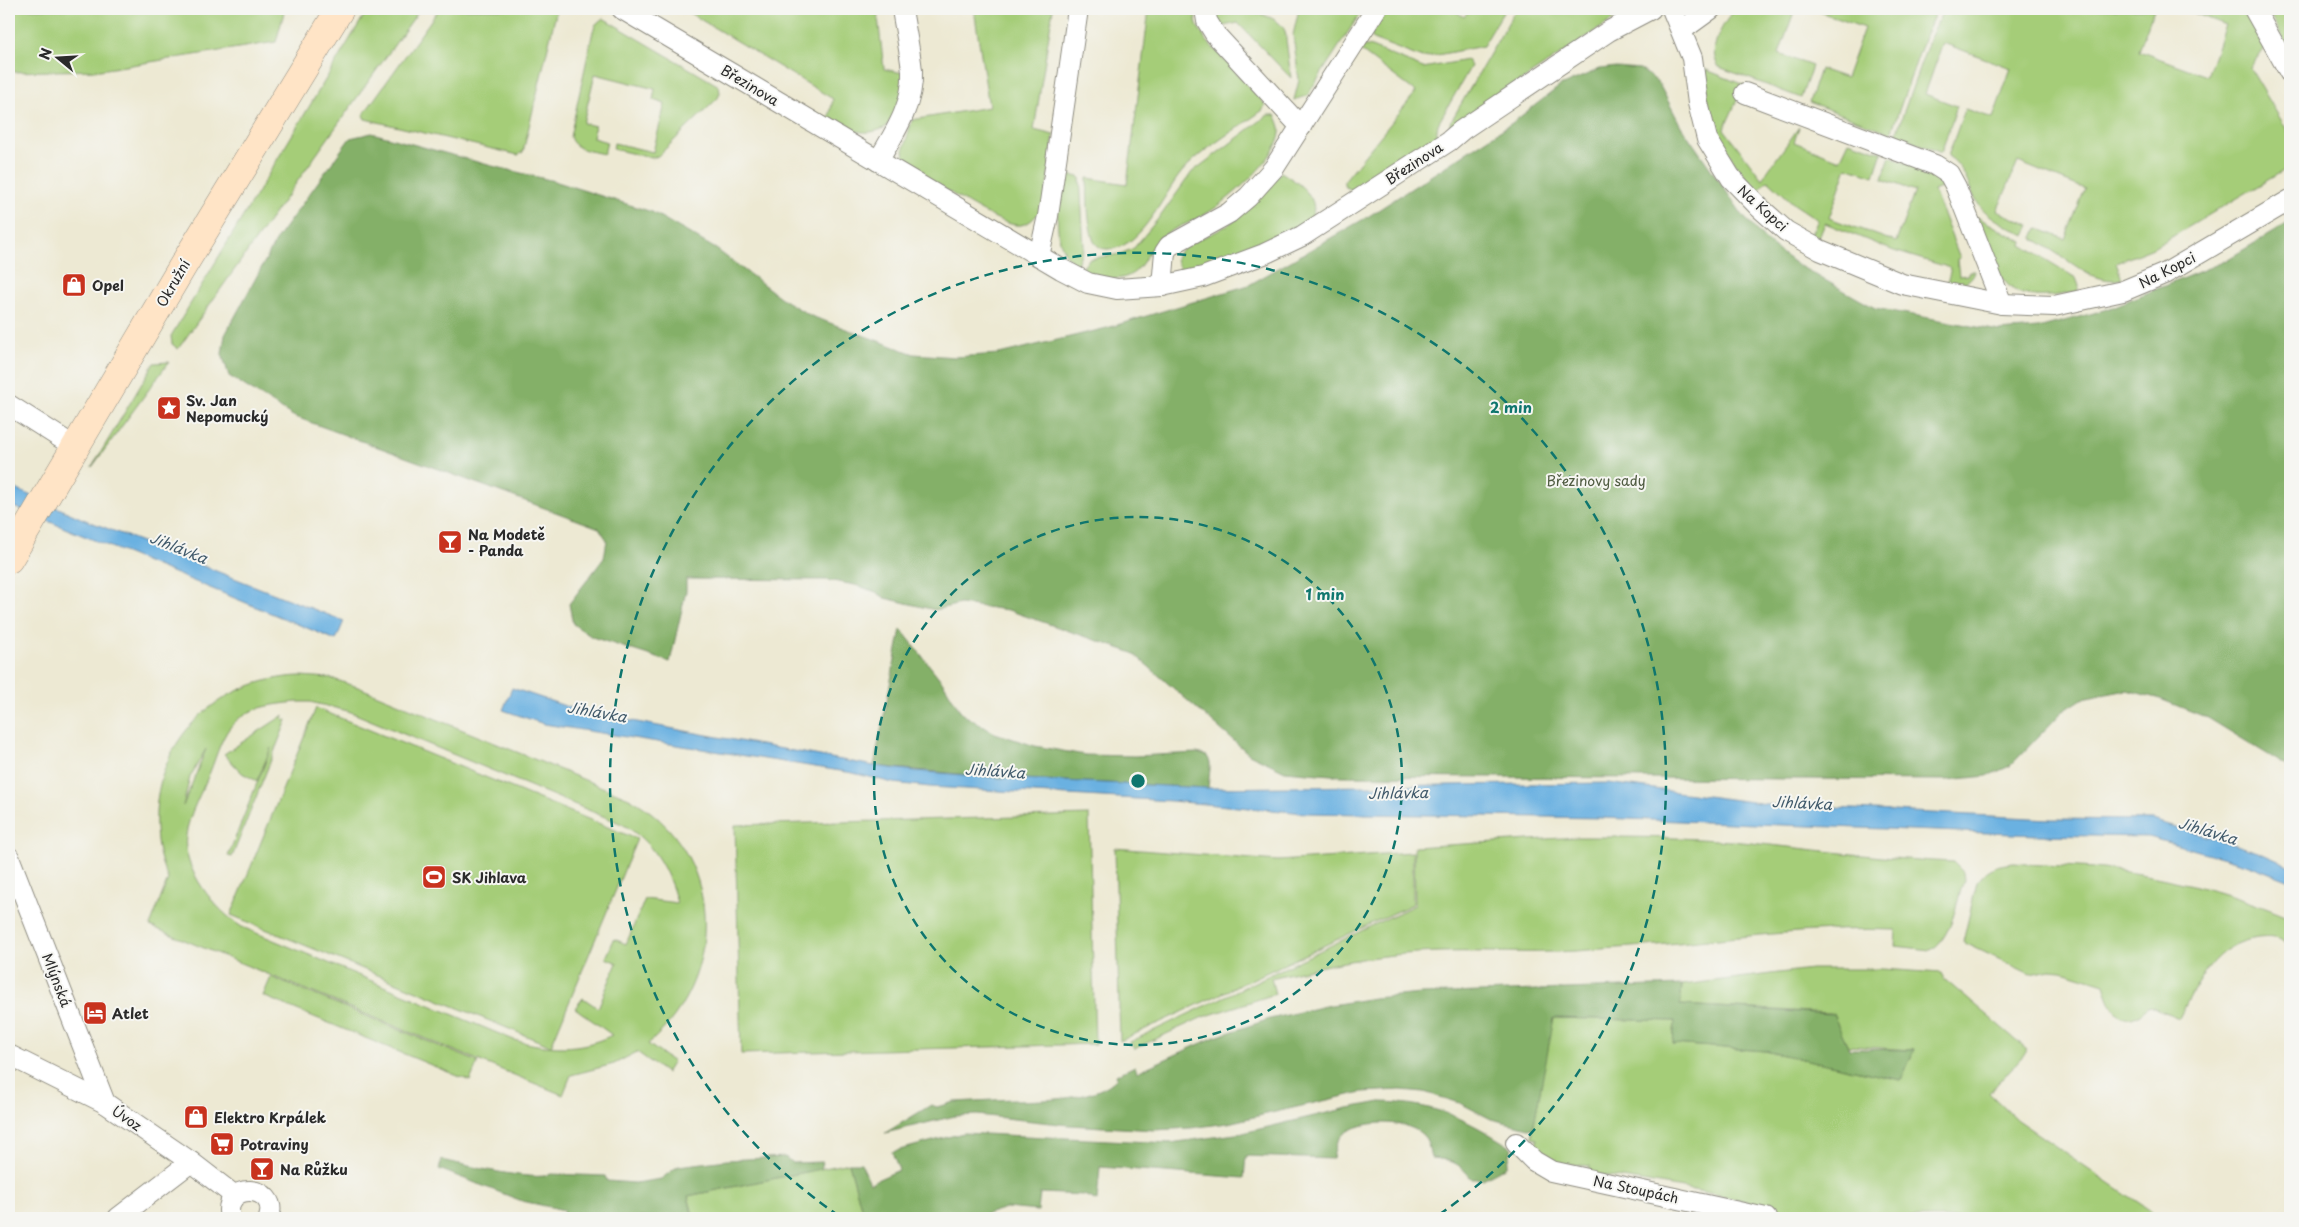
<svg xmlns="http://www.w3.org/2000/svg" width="2299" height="1227" viewBox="0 0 2299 1227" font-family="'Playpen Sans',sans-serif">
	<rect width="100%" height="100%" fill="#f6f6f2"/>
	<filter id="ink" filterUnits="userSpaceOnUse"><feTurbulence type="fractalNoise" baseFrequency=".02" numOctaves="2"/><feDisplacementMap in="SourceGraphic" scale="10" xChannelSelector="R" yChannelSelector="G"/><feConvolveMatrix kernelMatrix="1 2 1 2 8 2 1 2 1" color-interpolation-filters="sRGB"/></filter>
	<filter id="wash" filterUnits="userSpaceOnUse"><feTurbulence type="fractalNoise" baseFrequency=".0096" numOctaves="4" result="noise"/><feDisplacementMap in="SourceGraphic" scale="20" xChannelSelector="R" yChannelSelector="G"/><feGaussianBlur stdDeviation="1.12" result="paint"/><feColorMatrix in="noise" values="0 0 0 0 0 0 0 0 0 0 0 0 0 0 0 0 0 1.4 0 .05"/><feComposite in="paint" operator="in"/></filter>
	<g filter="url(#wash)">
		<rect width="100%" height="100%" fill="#ede9d3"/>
		<g fill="#a5cd78" stroke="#687c52" fill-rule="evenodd">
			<polygon points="9,9 285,9 276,42 100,70 9,72"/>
			<polygon points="368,9 420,9 178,349 172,344 171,336"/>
			<polygon points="439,9 557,9 523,152 518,155 365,119 363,115"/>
			<path d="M683 9H877L884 69 903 73 905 97 886 127C864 138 849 130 829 118L833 99Z"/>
			<path d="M974 9H1053L1034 130 1054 135 1044 205C1038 214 1032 223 1021 225 1002 229 933 181 913 169L905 161 904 148 912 120 989 107Z"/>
			<path d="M1149 9H1194L1197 25 1206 40 1265 104 1263 110C1239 128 1200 150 1181 173 1163 195 1140 251 1107 249 1101 249 1095 245 1093 239 1087 220 1088 197 1087 178L1127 184Z"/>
			<path d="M1213 9C1232 9 1276 10 1285 31L1291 78 1238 23 1219 27Z"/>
			<polygon points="1299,9 1363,9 1307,96 1294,100 1299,80 1293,35"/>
			<polygon points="1388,9 1452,9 1464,17 1470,9 1505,9 1483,46 1422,58 1373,39 1371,35"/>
			<polygon points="1516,9 1629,9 1450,128 1450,123"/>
			<path d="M1735 9H1795L1779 54 1812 66 1801 98 1719 67C1706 49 1723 24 1735 9Z"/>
			<polygon points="1812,9 1937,9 1926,34 1891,133 1809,102 1820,69 1846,78 1864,28"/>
			<path d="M1944 9H2154L2139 51 2207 76 2225 25 2194 13 2195 9H2246L2266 45 2250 68 2290 135V167L2153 248 2116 263 2122 279C2111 282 2098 278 2088 274L2033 238 2037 228 2065 239 2085 189 2018 162 1997 211 2030 225 2025 236C2008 226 1985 217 1975 199 1967 183 1964 166 1948 156L1965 109 1993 118 2011 68 1943 43 1925 94 1957 106 1941 153 1896 134 1930 38Z"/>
			<polygon points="2267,9 2290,9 2290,51"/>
			<path d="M603 18 719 86 720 93 718 98 658 156 652 158 613 149 614 143 653 152 665 104 653 100 655 89 595 74 583 123 595 126 593 138 607 142 604 154C591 151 574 150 570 137L593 31 596 24Z"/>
			<polygon points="1363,46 1369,46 1423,68 1467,60 1471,66 1438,124 1436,137 1357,189 1352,190 1344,186 1344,181 1416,92 1361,51"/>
			<path d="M1704 69 1744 85 1724 129 1762 179 1799 127 1794 142 1840 160 1849 141 1882 152 1874 176 1847 167 1829 218 1896 242 1915 191 1882 179 1890 156 1929 171 1948 185 1934 191 1960 258 1957 259 1959 276 1969 275V271H1975C1971 283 1959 286 1947 283L1951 268 1894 251 1825 223 1819 238 1811 234 1818 220 1794 204 1768 180 1757 191C1724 152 1706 121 1704 69Z"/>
			<path d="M1268 115H1275C1278 120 1281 127 1280 133 1279 157 1225 204 1204 215 1191 223 1172 228 1160 238 1145 251 1144 273 1122 278 1110 281 1093 275 1081 270L1089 259 1120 254 1134 248 1162 214 1192 172Z"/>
			<path d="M1281 172C1296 181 1324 199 1310 220 1306 224 1299 228 1294 231L1193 272H1186L1180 269 1176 260C1178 244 1207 237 1219 230 1244 217 1262 192 1281 172Z"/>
			<path d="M1068 175 1080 177 1084 247 1076 266C1050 243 1058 210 1061 180Z"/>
			<path d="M1977 217 2023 242 2022 245 2076 278 2079 286 2077 292C2061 295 2039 299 2023 294 1995 286 1986 241 1977 217Z"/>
			<polygon points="169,362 92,467 154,363"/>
			<path d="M300 676 330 678 358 687 629 798C724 849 728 977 648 1044L673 1062 666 1073 637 1052 614 1064 571 1075 563 1095 150 926 168 879C158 858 155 836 156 812 160 733 222 679 300 676ZM298 702H310L348 711 622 824C652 841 668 869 677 903L645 899 626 944 614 939 606 958 617 963 598 1008 583 998 575 1008 612 1035C580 1051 547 1049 514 1040L242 927C216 911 181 868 186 836 188 815 202 792 210 772 217 755 222 733 236 721 252 706 278 704 298 702ZM206 749 183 806 190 777Z"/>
			<polygon points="316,708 637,839 551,1046 231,915"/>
			<polygon points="284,715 283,719 287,720 232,857 228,856 271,748 257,781 242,773 224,754"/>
			<polygon points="1089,815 1095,1044 741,1054 735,825"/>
			<path d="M1579 837C1633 837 1688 837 1742 842 1812 849 1882 859 1953 862L1963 872 1964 880C1956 903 1952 937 1931 950L1895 946 1896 930C1823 927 1751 936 1678 943 1644 947 1609 948 1576 951 1515 955 1454 948 1394 955 1352 959 1312 968 1271 978L1275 994 1203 1017 1134 1049 1130 1042 1415 905 1414 847Z"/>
			<polygon points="1115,848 1278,861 1413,852 1413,904 1120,1041"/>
			<path d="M2014 863C2047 866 2081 866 2113 870 2173 878 2235 894 2290 918V929L2285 942C2275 937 2269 937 2258 938 2213 944 2198 982 2179 1018L2150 1006C2145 1009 2142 1013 2137 1016 2115 1027 2108 997 2104 984L2062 971 2050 970 2030 974 1963 942 1977 882C1986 867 1997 865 2014 863Z"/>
			<path d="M1811 969H1882L1941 973 1944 979 2028 1050 1989 1093 2017 1120 2151 1211 2150 1218H1805C1736 1195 1662 1184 1589 1173L1590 1166 1549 1162 1536 1156 1537 1139 1532 1138 1533 1129 1553 1018 1675 1021 1673 1044 1765 1051 1901 1080 1914 1050 1848 1046 1831 1013 1680 1005 1682 985Z"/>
			<polygon points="271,977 478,1062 470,1081 263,996"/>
			<polygon points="849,1163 864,1218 694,1218 688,1196"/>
		</g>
		<g fill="#84b068" stroke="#586e4a">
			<polygon points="1616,67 1640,69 1658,82 1681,126 1744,217 1767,242 1796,264 1875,308 1999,331 2038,328 2105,310 2223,262 2290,222 2290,768 2208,718 2160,699 2127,690 2082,699 2062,712 2010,766 1987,776 1947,780 1342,776 1285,771 1249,754 1133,653 1008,610 960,604 935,610 885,598 876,592 855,585 827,580 686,579 686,591 670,662 592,637 573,624 569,604 604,558 607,540 599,528 293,416 229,376 222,354 225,335 278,237 350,138 372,133 492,166 554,181 652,212 716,249 784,300 811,316 914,354 955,357 999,354 1107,328 1249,285 1369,216 1512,123 1560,86 1600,69"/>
			<polygon points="901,629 944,684 962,714 995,733 1035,746 1085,755 1135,756 1197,753 1207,756 1210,762 1210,769 1208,788 1001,778 874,766"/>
			<path d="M1682 985 1680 1005 1833 1014 1849 1049 1914 1050 1901 1080 1765 1051 1673 1044 1675 1021 1554 1018 1533 1129 1491 1119 1460 1103 1424 1092 1401 1090 1362 1092 1228 1123 1191 1128 1154 1130 1069 1125 977 1115 955 1116 885 1133 931 1105 937 1107 954 1102 1013 1099 1017 1101C1045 1100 1098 1100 1117 1078L1116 1075 1135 1066 1137 1072 1215 1037 1270 1019 1325 1006 1374 998 1421 994Z"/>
			<path d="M1380 1102C1435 1103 1467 1119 1512 1148L1507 1166 1483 1179H1472C1458 1162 1452 1160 1431 1158 1429 1152 1429 1144 1426 1139 1413 1117 1351 1118 1338 1140 1335 1145 1334 1153 1333 1159L1246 1156 1244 1178 1100 1167 1097 1201 1084 1195 1040 1193 1038 1211 1006 1208 973 1218H864L849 1163H861L870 1183 899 1170 892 1152 963 1133 1170 1143 1243 1133 1348 1108Z"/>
			<path d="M785 1157 792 1163 823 1162 821 1169 688 1196 693 1218H561L564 1210 522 1201 439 1169 442 1160C460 1164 537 1183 551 1174L605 1176 607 1181 635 1183 661 1179 678 1166 727 1160Z"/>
		</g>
		<g fill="#6bb1e1" stroke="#4b6e86">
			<polygon points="9,486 83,519 344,621 336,640 9,505"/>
			<polygon points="512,688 583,712 874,766 916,771 1001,778 1208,788 1608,783 1775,805 2050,819 2153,820 2258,852 2290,866 2290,881 2249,865 2149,837 2038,835 1602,818 1305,813 1171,801 930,787 893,783 853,773 544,724 503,710"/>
		</g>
	</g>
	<g filter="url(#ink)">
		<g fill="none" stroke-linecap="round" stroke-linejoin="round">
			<defs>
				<g id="street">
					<polyline points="622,9 1061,269 1088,283 1117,289 1162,286 1203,277 1264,254 1302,236 1449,141 1462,130 1609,31 1651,9"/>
					<polyline points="1205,9 1207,21 1215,34 1301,127"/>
					<polyline points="1672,9 1692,58 1698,103 1707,139 1731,178 1760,208 1786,231 1820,250 1902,284 2002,304 2054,306 2123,291 2166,273 2290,200"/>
					<polyline points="2254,9 2290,73"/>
					<polyline points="1682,30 1711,9"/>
					<polyline points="1745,93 1935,165 1949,174 1956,187 2002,304"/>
					<path d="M878 161C894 134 914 104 912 71 910 50 905 29 902 9"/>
					<polyline points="1039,256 1048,216 1078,9"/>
					<polyline points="1162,286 1165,252 1169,246 1229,213 1248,197 1274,168 1376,9"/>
					<polyline points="9,405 75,447"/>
					<polyline points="9,857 105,1103"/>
					<polyline points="9,1055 105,1103 191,1162 235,1196"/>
					<polyline points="1516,1143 1534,1161 1551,1171 1766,1218"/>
					<polyline points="118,1218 191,1162"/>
					<path d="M230 1218C221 1180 280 1184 269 1218"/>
				</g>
				<polyline id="secondary" points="9,559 184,264 340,9"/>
			</defs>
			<use href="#street" stroke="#8c8a7f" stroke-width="22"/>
			<use href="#secondary" stroke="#8c8a7f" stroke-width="29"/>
			<use href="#street" stroke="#fff" stroke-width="20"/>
			<use href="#secondary" stroke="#ffe4c6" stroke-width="28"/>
		</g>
	</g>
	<g fill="none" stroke="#0f766e" stroke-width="2.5" stroke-dasharray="9 6">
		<circle cx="1138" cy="781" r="264"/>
		<path d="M839 1216A528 528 0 1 1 1437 1216"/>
	</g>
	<defs>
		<symbol id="shop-square" viewBox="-11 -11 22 22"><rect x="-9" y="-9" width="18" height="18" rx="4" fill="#c8321e" stroke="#f6f6f2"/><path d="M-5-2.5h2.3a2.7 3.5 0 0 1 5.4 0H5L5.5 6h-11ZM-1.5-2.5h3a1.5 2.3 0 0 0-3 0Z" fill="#fff"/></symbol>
		<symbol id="sight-square" viewBox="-11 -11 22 22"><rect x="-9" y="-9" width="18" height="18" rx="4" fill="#c8321e" stroke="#f6f6f2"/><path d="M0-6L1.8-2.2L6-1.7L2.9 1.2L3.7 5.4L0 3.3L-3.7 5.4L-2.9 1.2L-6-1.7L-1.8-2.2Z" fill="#fff"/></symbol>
		<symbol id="bar-square" viewBox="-11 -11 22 22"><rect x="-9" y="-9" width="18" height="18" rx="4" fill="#c8321e" stroke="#f6f6f2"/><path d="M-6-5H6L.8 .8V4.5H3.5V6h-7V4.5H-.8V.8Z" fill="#fff"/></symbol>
		<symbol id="stadium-square" viewBox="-11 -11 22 22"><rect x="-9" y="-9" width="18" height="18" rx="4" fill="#c8321e" stroke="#f6f6f2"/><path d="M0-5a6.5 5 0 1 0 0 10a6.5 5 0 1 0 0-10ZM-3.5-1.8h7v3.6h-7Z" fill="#fff"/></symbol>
		<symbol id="hotel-square" viewBox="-11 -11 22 22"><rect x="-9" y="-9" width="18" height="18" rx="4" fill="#c8321e" stroke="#f6f6f2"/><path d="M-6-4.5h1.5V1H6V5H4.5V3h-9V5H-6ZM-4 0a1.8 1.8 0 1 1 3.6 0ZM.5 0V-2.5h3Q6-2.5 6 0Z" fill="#fff"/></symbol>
		<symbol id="supermarket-square" viewBox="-11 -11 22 22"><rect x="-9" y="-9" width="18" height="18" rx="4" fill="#c8321e" stroke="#f6f6f2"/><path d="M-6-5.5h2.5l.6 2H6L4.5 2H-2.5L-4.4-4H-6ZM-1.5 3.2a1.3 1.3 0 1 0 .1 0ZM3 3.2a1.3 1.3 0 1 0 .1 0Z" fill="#fff"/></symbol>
	</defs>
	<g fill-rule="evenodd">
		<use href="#shop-square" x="60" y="271" width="28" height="28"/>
		<use href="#sight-square" x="155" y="394" width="28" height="28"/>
		<use href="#bar-square" x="436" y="528" width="28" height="28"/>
		<use href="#stadium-square" x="420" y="863" width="28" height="28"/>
		<use href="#hotel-square" x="81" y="999" width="28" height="28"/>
		<use href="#shop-square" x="182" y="1103" width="28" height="28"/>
		<use href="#supermarket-square" x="208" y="1130" width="28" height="28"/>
		<use href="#bar-square" x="248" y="1155" width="28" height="28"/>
	</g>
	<g text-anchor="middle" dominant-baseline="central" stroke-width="4" stroke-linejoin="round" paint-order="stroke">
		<g font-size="14" fill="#2b2b2b" stroke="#f6f6f2">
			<text transform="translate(750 85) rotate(31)">Březinova</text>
			<text transform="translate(1414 163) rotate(-33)">Březinova</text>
			<text transform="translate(1763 208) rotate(42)">Na Kopci</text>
			<text transform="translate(2167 270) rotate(-27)">Na Kopci</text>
			<text transform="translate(173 283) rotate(-60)">Okružní</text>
			<text transform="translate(57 980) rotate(69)">Mlýnská</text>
			<text transform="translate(127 1118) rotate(35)">Úvoz</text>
			<text transform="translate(1636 1189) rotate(12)">Na Stoupách</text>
		</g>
		<g font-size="14" font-weight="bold" fill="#2b2b2b" stroke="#f6f6f2" text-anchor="start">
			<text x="92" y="285">Opel</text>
			<text x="186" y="400">Sv. Jan<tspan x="186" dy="16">Nepomucký</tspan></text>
			<text x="468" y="534">Na Modetě<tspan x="468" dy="16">- Panda</tspan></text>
			<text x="452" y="877">SK Jihlava</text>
			<text x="112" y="1013">Atlet</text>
			<text x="214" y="1117">Elektro Krpálek</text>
			<text x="240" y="1144">Potraviny</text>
			<text x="280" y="1169">Na Růžku</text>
		</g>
		<g font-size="14" fill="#505c42" stroke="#f6f6f2">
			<text x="1596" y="480">Březinovy sady</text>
		</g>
		<g font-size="15" font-style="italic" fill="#415a6b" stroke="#f6f6f2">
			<text transform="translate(179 547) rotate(22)">Jihlávka</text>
			<text transform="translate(597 711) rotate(10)">Jihlávka</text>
			<text transform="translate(995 770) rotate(4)">Jihlávka</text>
			<text transform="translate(1398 792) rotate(-1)">Jihlávka</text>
			<text transform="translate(1802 802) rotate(3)">Jihlávka</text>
			<text transform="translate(2208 830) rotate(17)">Jihlávka</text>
		</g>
	</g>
	<circle cx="1138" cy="781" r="8" fill="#0f766e" stroke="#f6f6f2" stroke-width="2.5"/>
	<g font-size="15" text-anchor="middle" font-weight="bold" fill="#0f766e" stroke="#f6f6f2" stroke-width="4" stroke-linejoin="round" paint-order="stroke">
		<text x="1511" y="413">2 min</text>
		<text x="1325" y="600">1 min</text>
	</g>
	<rect width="2299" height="1227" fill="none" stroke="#f6f6f2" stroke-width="30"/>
	<g transform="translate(58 58) rotate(288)" stroke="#f6f6f2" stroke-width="4" paint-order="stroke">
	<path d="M0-4L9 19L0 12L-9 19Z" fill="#2b2b2b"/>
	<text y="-8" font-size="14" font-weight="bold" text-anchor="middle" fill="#2b2b2b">N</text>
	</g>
</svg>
